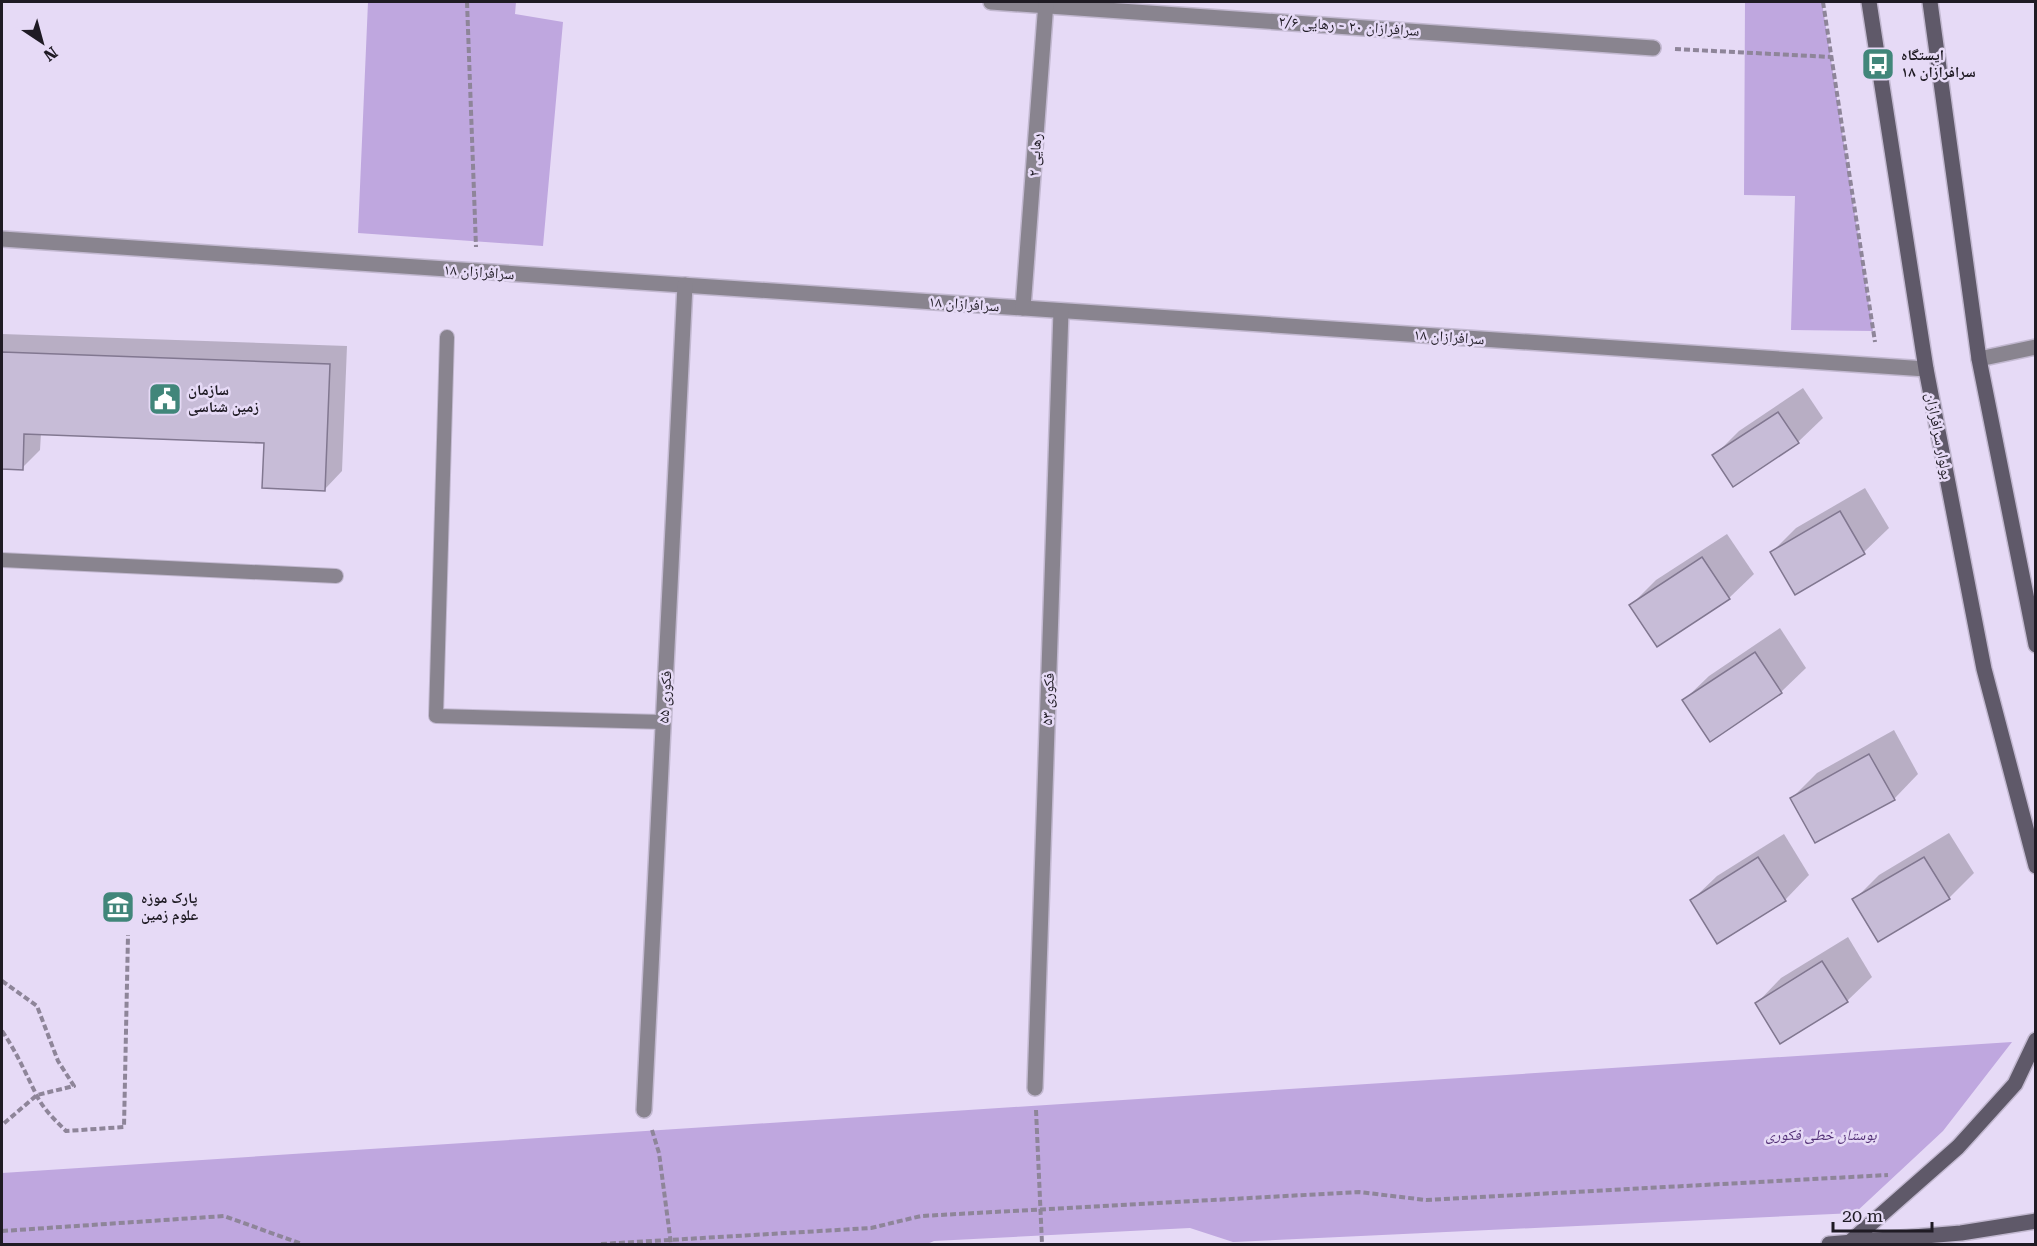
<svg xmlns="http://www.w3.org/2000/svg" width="2037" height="1246" viewBox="0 0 2037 1246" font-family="'Roboto Serif','Noto Naskh Arabic',serif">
	<rect width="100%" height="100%" fill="#e6daf6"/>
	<g fill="#bfa7df">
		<polygon points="368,2 516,2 515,14 563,22 543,246 358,233"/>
		<polygon points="1745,2 1822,2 1873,331 1791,330 1795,196 1744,195"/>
		<polygon points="2012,1042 1943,1131 1855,1213 1233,1242 1190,1228 934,1241 927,1244 2,1244 2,1173"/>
	</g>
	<g fill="#0003">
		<polygon points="2,334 347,346 342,471 325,489 266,442 41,433 40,450 22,468 2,467"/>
		<polygon points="1803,388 1823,418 1798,442 1714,456 1739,431"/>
		<polygon points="1865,488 1889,528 1864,552 1796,593 1772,552 1796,528"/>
		<polygon points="1727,534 1754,574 1729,598 1631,605 1656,580"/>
		<polygon points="1780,628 1806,668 1781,692 1684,700 1709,676"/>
		<polygon points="1894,730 1918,774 1894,799 1792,798 1817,773"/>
		<polygon points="1949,833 1974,873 1949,898 1854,900 1879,875"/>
		<polygon points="1784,834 1809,875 1785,900 1692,900 1717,876"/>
		<polygon points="1848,937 1872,977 1847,1001 1757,1003 1781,978"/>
	</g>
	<g fill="#c7bcd7" stroke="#817790" stroke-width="1.5">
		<polygon points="2,352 330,364 325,491 262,488 264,443 24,434 23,470 2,469"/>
		<polygon points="1778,412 1799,443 1733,487 1712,455"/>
		<polygon points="1840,511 1865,554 1795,595 1770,552"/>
		<polygon points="1702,557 1730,599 1657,647 1629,605"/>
		<polygon points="1755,652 1782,693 1710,742 1682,700"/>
		<polygon points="1869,754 1895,800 1815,843 1790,798"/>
		<polygon points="1758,857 1786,901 1717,944 1690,900"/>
		<polygon points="1924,857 1950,899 1878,942 1852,899"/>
		<polygon points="1822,961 1848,1002 1780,1044 1755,1003"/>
	</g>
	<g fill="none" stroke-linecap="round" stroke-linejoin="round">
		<defs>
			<g id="service">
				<polyline points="447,337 436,716 663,722"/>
				<polyline points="2,560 336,576"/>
			</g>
			<g id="minor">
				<polyline points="991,2 1653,48"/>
				<polyline points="2,239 1926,369"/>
				<polyline points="1023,308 1046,2"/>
				<polyline points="1979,359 2036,347"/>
				<polyline points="1035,1088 1061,311"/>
				<polyline points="644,1110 685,285"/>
			</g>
			<g id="secondary">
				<polyline points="1869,2 1926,369 1984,669 2036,866"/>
				<polyline points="1930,2 1979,359 2036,645"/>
				<polyline points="1849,1243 1958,1147 2015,1084 2036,1040"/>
				<polyline points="1829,1244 1961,1233 2036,1221"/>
			</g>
		</defs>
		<use href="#service" stroke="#c2b8d0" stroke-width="16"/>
		<use href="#minor" stroke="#c2b8d0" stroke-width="18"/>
		<use href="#secondary" stroke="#c2b8d0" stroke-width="18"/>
		<g stroke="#8e8599" stroke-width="4" stroke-dasharray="6 3" stroke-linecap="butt">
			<polyline points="467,2 476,247"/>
			<polyline points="1823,2 1875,342"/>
			<polyline points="1675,49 1832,57"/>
			<polyline points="2,981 37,1006 58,1061 74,1086 37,1095 2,1125"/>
			<path d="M2 1031C16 1051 25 1072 36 1094 43 1109 55 1120 66 1131L124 1127 128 935"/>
			<polyline points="1036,1110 1042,1244"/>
			<polyline points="652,1130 659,1153 671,1244"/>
			<polyline points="2,1231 224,1216 302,1244"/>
			<polyline points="601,1244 871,1228 921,1216 1359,1192 1426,1200 1888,1175"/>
		</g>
		<use href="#service" stroke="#89848f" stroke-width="14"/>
		<use href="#minor" stroke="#89848f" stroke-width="15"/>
		<use href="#secondary" stroke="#5f5969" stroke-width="15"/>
	</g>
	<defs>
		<symbol id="bus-square" viewBox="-11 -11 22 22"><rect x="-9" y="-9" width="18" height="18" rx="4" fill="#41867a" stroke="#e6daf6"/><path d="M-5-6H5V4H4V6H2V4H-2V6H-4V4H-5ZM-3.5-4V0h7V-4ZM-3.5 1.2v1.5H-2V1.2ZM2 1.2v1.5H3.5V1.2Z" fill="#fff"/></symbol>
		<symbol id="civic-square" viewBox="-11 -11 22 22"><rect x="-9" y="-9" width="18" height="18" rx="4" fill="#41867a" stroke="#e6daf6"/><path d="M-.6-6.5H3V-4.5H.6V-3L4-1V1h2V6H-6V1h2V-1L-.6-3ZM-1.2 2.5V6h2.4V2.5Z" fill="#fff"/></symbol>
		<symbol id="museum-square" viewBox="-11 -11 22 22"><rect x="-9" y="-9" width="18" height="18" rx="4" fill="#41867a" stroke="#e6daf6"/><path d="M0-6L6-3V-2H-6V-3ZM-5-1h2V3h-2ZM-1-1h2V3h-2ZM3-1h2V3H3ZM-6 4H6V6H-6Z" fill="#fff"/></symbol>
	</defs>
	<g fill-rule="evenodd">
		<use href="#bus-square" x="1859" y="45" width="38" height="38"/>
		<use href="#civic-square" x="146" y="380" width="38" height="38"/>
		<use href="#museum-square" x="99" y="888" width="38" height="38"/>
	</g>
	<g text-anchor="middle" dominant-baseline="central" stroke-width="5" stroke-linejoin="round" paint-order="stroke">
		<g font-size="15" fill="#1f1b24" stroke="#e6daf6">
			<text transform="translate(1349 26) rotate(4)">سرافرازان ۲۰ - رهایی ۲/۶</text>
			<text transform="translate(1035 155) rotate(-86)">رهایی ۲</text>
			<text transform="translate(479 272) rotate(4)">سرافرازان ۱۸</text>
			<text transform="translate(964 304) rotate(4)">سرافرازان ۱۸</text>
			<text transform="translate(1449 337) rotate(4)">سرافرازان ۱۸</text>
			<text transform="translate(1939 436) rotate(79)">بولوار سرافرازان</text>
			<text transform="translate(665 697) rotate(-87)">فکوری ۵۵</text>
			<text transform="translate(1048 699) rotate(-88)">فکوری ۵۳</text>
		</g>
		<g font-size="15" font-weight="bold" fill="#1f1b24" stroke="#e6daf6" text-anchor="start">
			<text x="1901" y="55">ایستگاه<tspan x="1901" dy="17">سرافرازان ۱۸</tspan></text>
			<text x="188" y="390">سازمان<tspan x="188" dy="17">زمین شناسی</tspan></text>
			<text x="141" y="898">پارک موزه<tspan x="141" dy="17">علوم زمین</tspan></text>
		</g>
		<g font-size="15" font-style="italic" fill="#522f76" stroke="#e6daf6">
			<text x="1821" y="1135">بوستان خطی فکوری</text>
		</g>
	</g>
	<rect width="2037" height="1246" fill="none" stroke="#1f1b24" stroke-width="6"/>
	<g transform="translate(42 42) rotate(144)" stroke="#e6daf6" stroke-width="4.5" paint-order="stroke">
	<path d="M0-4.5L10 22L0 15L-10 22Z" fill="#1f1b24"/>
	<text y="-9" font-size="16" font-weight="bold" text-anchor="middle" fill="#1f1b24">N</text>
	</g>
	<path d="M1833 1222v9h99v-9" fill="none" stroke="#1f1b24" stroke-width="3"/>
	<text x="1842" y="1222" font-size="18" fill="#1f1b24" stroke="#e6daf6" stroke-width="4.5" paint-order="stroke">20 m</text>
</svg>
